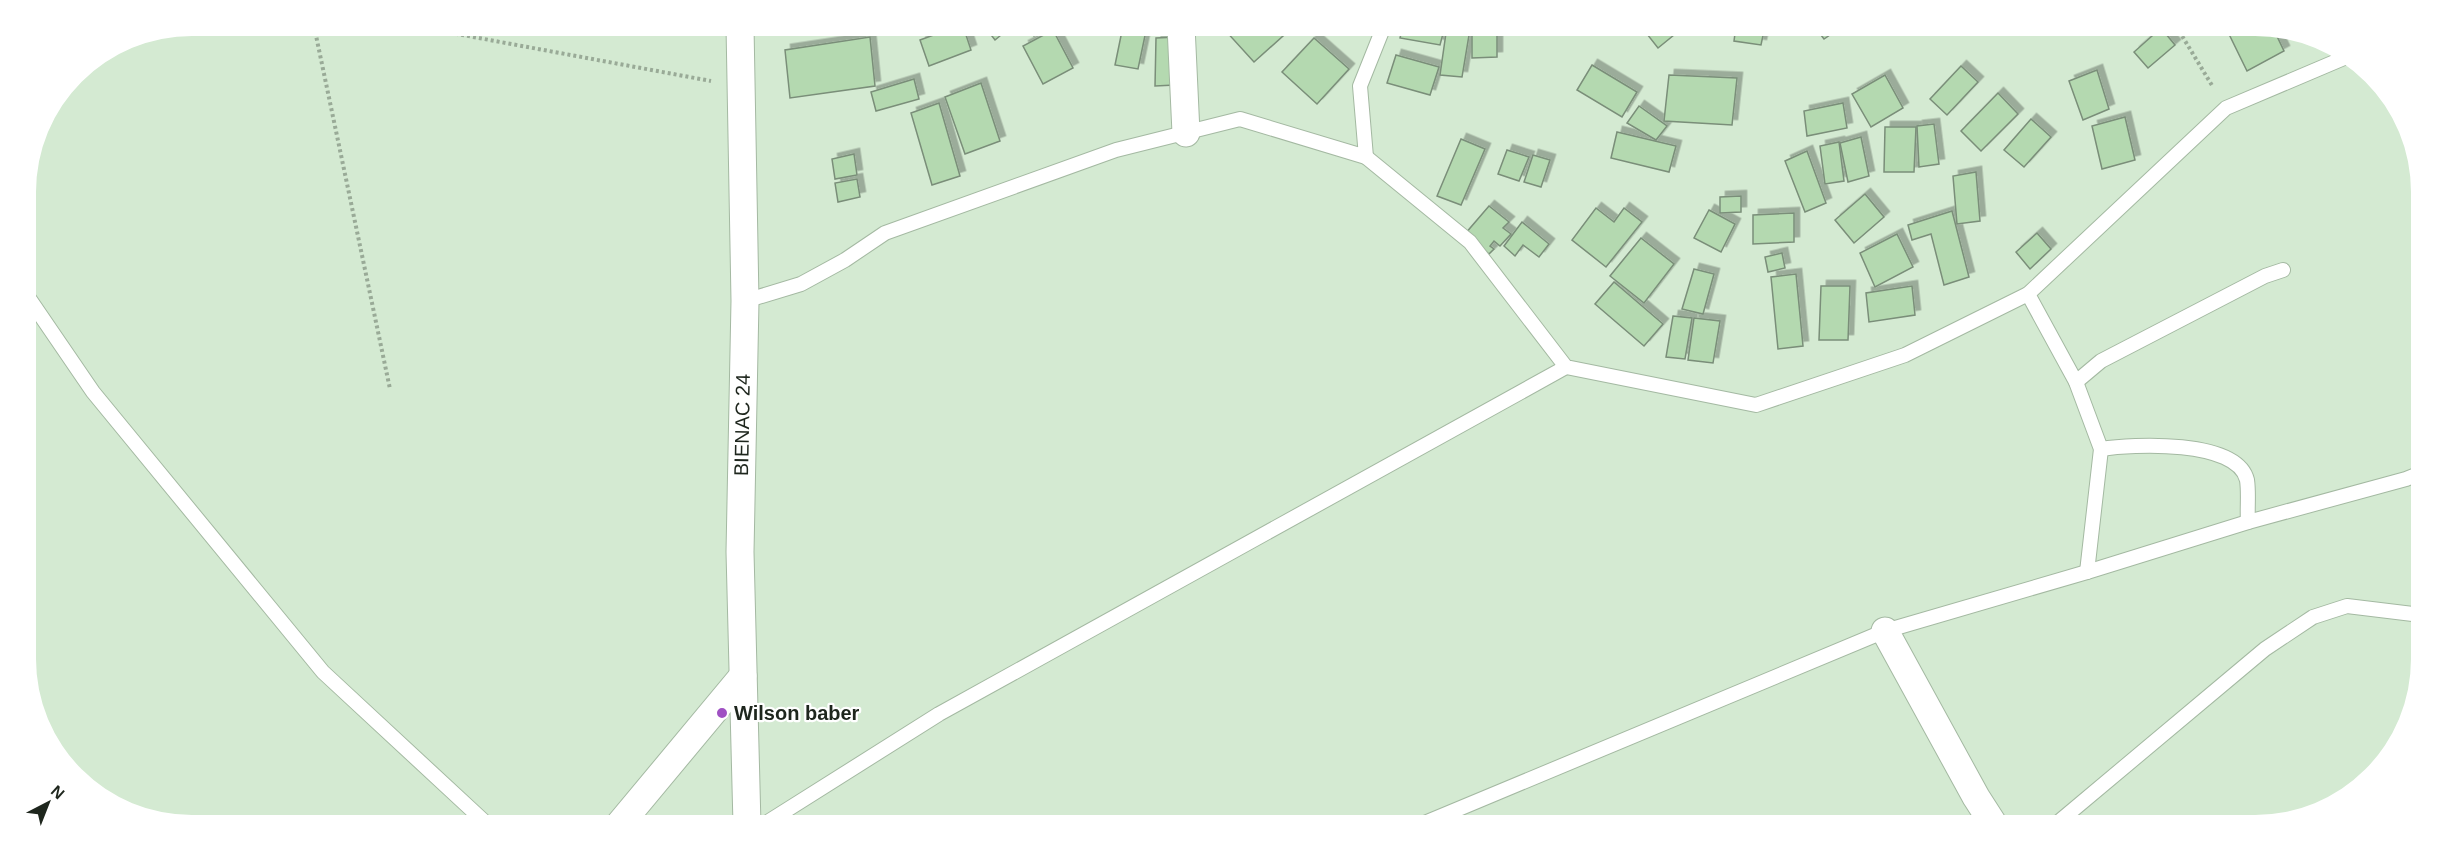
<svg xmlns="http://www.w3.org/2000/svg" width="2447" height="851" viewBox="0 0 2447 851" font-family="Arial,sans-serif">
	<defs>
		<filter id="shadow"><feDropShadow dx="5.5" dy="-5.5" stdDeviation="0" flood-color="#0004"/></filter>
	</defs>
	<rect width="100%" height="100%" fill="#d4ead2"/>
	<g fill="#b4d9b0" stroke="#7a8e79" stroke-width="1.5" filter="url(#shadow)">
		<polygon points="864,26 894,26 864,29"/>
		<polygon points="958,26 963,26 971,50 929,66 920,40"/>
		<polygon points="987,26 1002,26 1006,31 995,40 985,27"/>
		<polygon points="1029,26 1050,26 1034,36"/>
		<polygon points="1123,26 1147,26 1138,69 1115,65"/>
		<polygon points="1226,26 1292,26 1293,27 1254,62 1223,28"/>
		<polygon points="1403,26 1445,26 1440,45 1400,38"/>
		<polygon points="1647,26 1685,26 1658,48 1643,29"/>
		<polygon points="1736,26 1765,26 1761,45 1734,41"/>
		<polygon points="1814,26 1843,26 1824,39"/>
		<polygon points="2133,26 2148,26 2140,33"/>
		<polygon points="2225,26 2255,26 2273,28 2284,51 2247,71"/>
		<polygon points="2161,28 2175,45 2148,68 2134,52"/>
		<polygon points="1053,30 1073,68 1043,84 1023,46"/>
		<polygon points="1497,32 1497,57 1472,58 1472,33"/>
		<polygon points="1446,33 1469,35 1462,77 1440,75"/>
		<polygon points="870,37 875,86 790,98 785,50"/>
		<polygon points="1177,37 1175,85 1155,86 1156,38"/>
		<polygon points="1314,38 1349,69 1317,104 1282,72"/>
		<polygon points="1396,55 1439,67 1430,95 1387,83"/>
		<polygon points="1592,65 1637,92 1622,117 1577,90"/>
		<polygon points="1961,66 1978,82 1947,115 1930,99"/>
		<polygon points="2097,70 2109,109 2083,120 2069,81"/>
		<polygon points="1669,75 1737,78 1732,125 1664,121"/>
		<polygon points="1885,75 1903,108 1871,127 1852,94"/>
		<polygon points="914,79 919,99 876,111 871,92"/>
		<polygon points="981,83 1000,141 965,154 945,97"/>
		<polygon points="1998,93 2018,114 1981,151 1961,131"/>
		<polygon points="939,103 960,176 932,185 911,113"/>
		<polygon points="1843,103 1847,128 1807,136 1804,111"/>
		<polygon points="1639,106 1667,126 1656,140 1627,123"/>
		<polygon points="2125,117 2135,160 2102,169 2092,126"/>
		<polygon points="2031,119 2051,137 2024,167 2004,150"/>
		<polygon points="1934,124 1939,164 1919,167 1917,126"/>
		<polygon points="1885,127 1916,127 1914,172 1884,172"/>
		<polygon points="1617,132 1676,146 1669,172 1611,158"/>
		<polygon points="1861,137 1869,176 1848,182 1840,143"/>
		<polygon points="1461,139 1485,149 1461,205 1437,196"/>
		<polygon points="1839,142 1844,181 1825,184 1820,146"/>
		<polygon points="1507,150 1529,157 1519,181 1498,174"/>
		<polygon points="1807,151 1826,203 1805,212 1785,161"/>
		<polygon points="854,154 857,175 835,179 832,159"/>
		<polygon points="1533,155 1550,160 1541,187 1524,182"/>
		<polygon points="1976,172 1980,221 1957,224 1953,176"/>
		<polygon points="857,179 860,197 838,202 835,183"/>
		<polygon points="1865,194 1884,217 1854,243 1835,220"/>
		<polygon points="1741,196 1741,212 1720,213 1720,197"/>
		<polygon points="1489,206 1509,222 1503,228 1511,234 1500,246 1494,241 1490,246 1494,249 1489,254 1465,234"/>
		<polygon points="1596,208 1614,222 1624,208 1642,222 1606,267 1572,240"/>
		<polygon points="1709,210 1735,224 1721,252 1694,238"/>
		<polygon points="1952,211 1969,277 1944,285 1931,234 1912,240 1908,225"/>
		<polygon points="1794,213 1794,242 1753,244 1753,215"/>
		<polygon points="1522,222 1549,244 1539,257 1523,245 1515,256 1504,246"/>
		<polygon points="2037,233 2051,249 2030,269 2016,252"/>
		<polygon points="1897,234 1913,267 1875,287 1860,253"/>
		<polygon points="1641,238 1674,264 1644,303 1610,276"/>
		<polygon points="1782,253 1785,268 1768,272 1765,257"/>
		<polygon points="1694,269 1714,274 1703,314 1682,309"/>
		<polygon points="1796,274 1803,346 1778,349 1771,277"/>
		<polygon points="1614,282 1663,324 1644,346 1595,304"/>
		<polygon points="1821,286 1850,286 1848,340 1819,340"/>
		<polygon points="1912,286 1915,315 1869,322 1866,293"/>
		<polygon points="1673,316 1692,318 1685,359 1666,357"/>
		<polygon points="1694,318 1720,321 1713,363 1688,360"/>
	</g>
	<g fill="none" stroke-linecap="round" stroke-linejoin="round">
		<defs>
			<g id="lane">
				<polyline points="1366,157 1470,242 1566,367 1756,405 1905,355 2028,294 2226,108 2344,58"/>
				<polyline points="26,294 93,392 323,672 488,825"/>
				<polyline points="2028,294 2076,382 2101,449 2087,572"/>
				<polyline points="745,301 801,284 845,260 885,233 1116,150 1240,119 1366,157 1360,86 1384,26"/>
				<polyline points="2076,382 2101,361 2265,276 2283,270"/>
				<path d="M2101 449C2132 444 2237 439 2247 480 2249 493 2247 509 2248 522"/>
				<polyline points="763,825 939,714 1566,367"/>
				<polyline points="1420,825 1885,631 2087,572 2248,522 2406,479 2421,473"/>
				<polyline points="2055,825 2265,649 2313,617 2347,606 2421,615"/>
			</g>
			<g id="street">
				<polyline points="740,26 745,301 740,552 747,825"/>
				<polyline points="1181,26 1186,133"/>
				<polyline points="1885,631 1976,797 1994,825"/>
				<polyline points="619,825 743,676"/>
			</g>
		</defs>
		<use href="#lane" stroke="#a4b9a2" stroke-width="16"/>
		<use href="#street" stroke="#a4b9a2" stroke-width="29"/>
		<g stroke="#99aa97" stroke-width="4" stroke-dasharray="3 3" stroke-linecap="butt">
			<polyline points="314,26 390,389"/>
			<polyline points="414,26 711,81"/>
			<polyline points="2176,26 2213,87"/>
		</g>
		<use href="#lane" stroke="#fff" stroke-width="14"/>
		<use href="#street" stroke="#fff" stroke-width="27"/>
	</g>
	<circle fill="#9f51c3" stroke="#fff" stroke-width="2" cx="722" cy="713" r="6"/>
	<g text-anchor="middle" dominant-baseline="central" stroke-width="4.5" stroke-linejoin="round" paint-order="stroke">
		<g font-size="20" fill="#1e261d" stroke="#fff">
			<text transform="translate(742 425) rotate(-89)">BIENAC 24</text>
		</g>
		<g font-size="20" font-weight="bold" fill="#1e261d" stroke="#fff" text-anchor="start">
			<text x="734" y="713">Wilson baber</text>
		</g>
	</g>
	<path d="M0 0H2447V851H0ZM192 36H2255A156 156 0 0 1 2411 192V659A156 156 0 0 1 2255 815H192A156 156 0 0 1 36 659V192A156 156 0 0 1 192 36Z" fill="#fff" fill-rule="evenodd"/>
	<g transform="translate(48 803) rotate(42)" stroke="#ffffff" stroke-width="4.5" paint-order="stroke">
	<path d="M0-4.5L10 22L0 15L-10 22Z" fill="#1e261d"/>
	<text y="-9" font-size="16" font-weight="bold" text-anchor="middle" fill="#1e261d">N</text>
	</g>
</svg>
